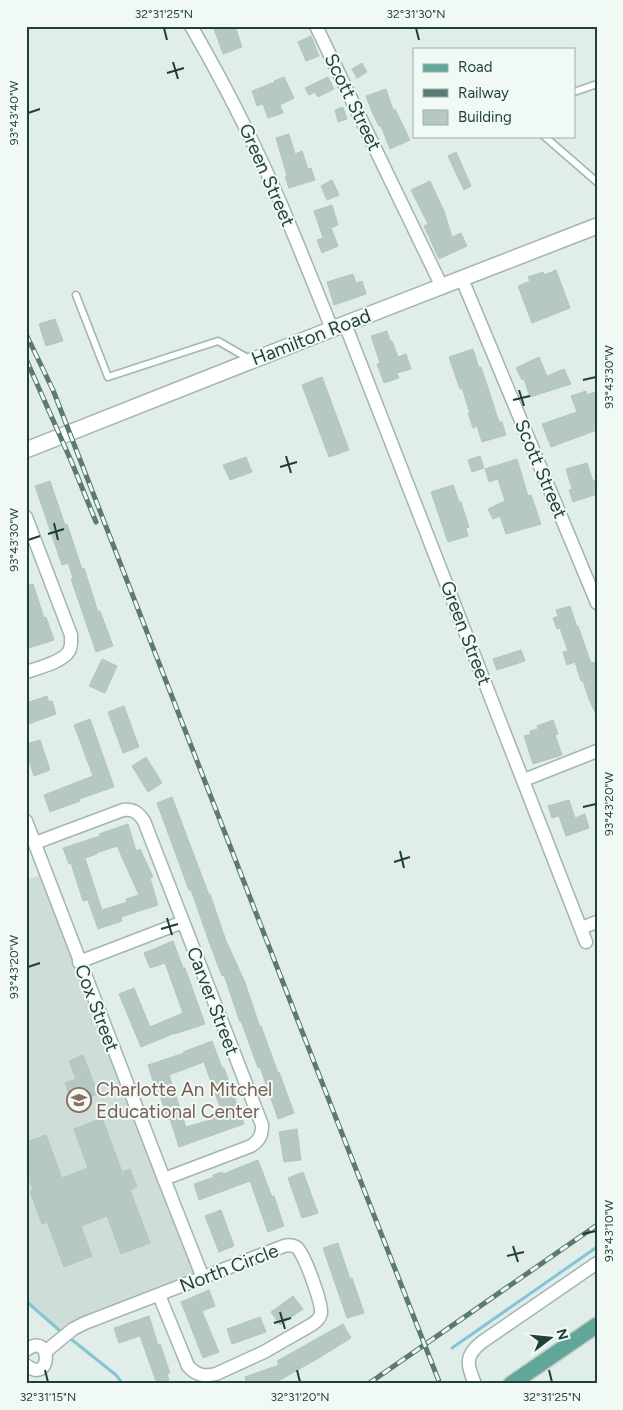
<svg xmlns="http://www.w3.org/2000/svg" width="623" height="1410" viewBox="0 0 623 1410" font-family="Figtree,sans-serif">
	<rect width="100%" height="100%" fill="#e0ede8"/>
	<polygon fill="#ceddd7" points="46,873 203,1278 65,1335 26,1301 26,880"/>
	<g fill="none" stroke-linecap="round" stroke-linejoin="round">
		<g stroke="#83c5d7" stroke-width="3">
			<polyline points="26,1301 59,1330"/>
			<polyline points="71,1339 116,1375 123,1384"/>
			<polyline points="452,1348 597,1247"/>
		</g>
	</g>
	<g fill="#b5c8c1" stroke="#b2c7bf" fill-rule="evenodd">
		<polygon points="213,26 235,26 242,47 223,54"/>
		<polygon points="311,36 319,56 306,61 298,42"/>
		<polygon points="362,63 367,72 357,78 352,69"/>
		<polygon points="284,77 294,98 280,105 283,113 268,118 263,104 257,106 252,91 275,82 274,81"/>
		<polygon points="328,77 334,89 318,97 315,92 309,95 305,88"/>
		<polygon points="386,89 393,110 395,109 410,140 390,149 381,126 379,126 372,112 366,96"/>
		<polygon points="343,107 347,119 338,122 335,110"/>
		<polygon points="289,134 295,154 302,151 308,169 311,168 315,180 289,188 285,177 287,176 276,138"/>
		<polygon points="456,152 471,186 464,190 448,156"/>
		<polygon points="332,180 339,195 327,200 321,186"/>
		<polygon points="430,181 444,211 452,237 461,233 467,246 439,259 424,226 428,224 411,190"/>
		<polygon points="332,205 338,225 331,228 338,246 322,253 317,240 323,238 314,211"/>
		<polygon points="556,270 570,308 532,323 518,286 530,281 528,277 543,272 545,275"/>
		<polygon points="353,274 356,283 362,281 366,294 334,305 327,282"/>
		<polygon points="55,319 63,341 46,346 39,324"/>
		<polygon points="387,331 390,341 392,341 398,357 406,354 411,369 397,373 399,378 384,383 377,364 380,363 371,336"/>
		<polygon points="473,349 479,368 481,367 487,385 499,422 502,422 506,435 482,442 477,426 473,428 468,413 470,413 462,388 460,389 449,357"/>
		<polygon points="539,357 547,376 564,369 571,384 530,397 524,379 522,380 516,368"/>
		<polygon points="322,377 349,450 329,457 302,385"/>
		<polygon points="586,391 587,395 597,391 597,430 551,447 542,424 577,412 571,396"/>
		<polygon points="480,456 484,468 472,472 468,460"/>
		<polygon points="246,457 252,472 230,480 223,465"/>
		<polygon points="517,459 528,496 531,495 541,524 506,534 500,516 493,519 488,509 505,501 498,479 489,482 485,469"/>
		<polygon points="587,463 593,481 597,480 597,494 573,502 569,490 572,489 566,469"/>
		<polygon points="50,481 65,525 67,524 82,569 84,568 98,612 100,611 113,646 96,652 71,579 73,578 68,563 62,565 35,486"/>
		<polygon points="453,485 459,502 461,502 469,527 466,528 468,536 448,542 431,492"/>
		<polygon points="33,584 44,618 46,617 54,640 26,649 26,586"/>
		<polygon points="570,606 577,627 578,626 591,663 594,662 597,672 597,717 589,699 583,681 581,681 575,662 567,665 563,652 568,651 560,628 557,629 553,618 558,616 556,610"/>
		<polygon points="521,650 525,661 497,670 493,659"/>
		<polygon points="102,659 117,666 105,693 89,686"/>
		<polygon points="47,696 49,702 52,701 56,714 26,725 26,703"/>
		<polygon points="124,706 139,747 123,753 108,712"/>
		<polygon points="90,719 114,787 79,799 80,801 50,812 44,795 93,776 74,725"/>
		<polygon points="553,720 558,734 555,735 562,755 533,764 524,736 531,734 530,731 538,729 537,726"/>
		<polygon points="40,740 50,770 34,776 26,752 26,744"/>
		<polygon points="146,757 162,783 148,792 132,766"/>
		<polygon points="172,797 209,895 210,894 226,941 244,980 260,1027 261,1026 278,1073 279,1072 294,1113 278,1119 260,1067 258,1068 241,1021 240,1022 224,975 222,976 211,947 191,890 189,890 157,803"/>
		<polygon points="569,800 575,818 585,814 589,828 566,836 559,816 552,818 548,806"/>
		<path d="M128 824 136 851 140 849 153 877 150 878 158 905 121 917 122 921 98 929 88 900 83 901 71 863 69 864 63 848 100 836 99 834ZM117 846 139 895 126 899 127 902 102 910 85 858 97 854 96 853Z"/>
		<polygon points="173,941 183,968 185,968 205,1024 175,1034 175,1033 141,1047 119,994 134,988 150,1027 183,1013 165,963 150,968 144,953"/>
		<path d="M212 1041 222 1068H224L244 1124 179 1147 170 1119 168 1120 155 1080 153 1081 148 1065 184 1053 183 1052ZM204 1062 222 1113 209 1117 210 1120 186 1127 169 1075Z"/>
		<polygon points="83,1055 98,1094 73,1104 65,1083 76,1079 69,1061"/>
		<polygon points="102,1118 122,1172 130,1169 137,1187 130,1190 150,1243 121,1254 107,1216 81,1226 92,1256 64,1267 47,1222 42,1224 30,1191 33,1190 26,1172 26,1142 46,1135 62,1178 88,1168 74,1129"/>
		<polygon points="297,1129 301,1160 284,1162 279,1132"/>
		<polygon points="258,1160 272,1197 274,1196 284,1226 268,1232 250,1181 199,1200 194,1184 214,1177 213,1175 222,1172 223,1174"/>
		<polygon points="303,1172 318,1213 302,1218 288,1178"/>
		<polygon points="221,1210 234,1246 219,1252 205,1216"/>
		<polygon points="338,1243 350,1279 352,1278 364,1313 347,1318 323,1248"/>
		<polygon points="209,1290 215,1306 202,1311 219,1352 203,1358 181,1302"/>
		<polygon points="293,1296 303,1309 280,1325 271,1312"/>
		<polygon points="149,1316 158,1345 160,1344 170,1373 167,1374 169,1380 158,1384 157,1384 140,1336 119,1343 114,1328"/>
		<polygon points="260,1317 266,1332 232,1344 227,1329"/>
		<polygon points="343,1324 351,1338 317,1359 273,1384 247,1384 245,1377 279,1365 277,1361"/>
	</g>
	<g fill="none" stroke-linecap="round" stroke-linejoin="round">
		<defs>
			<g id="service">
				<polyline points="574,92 597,84"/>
				<polyline points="544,136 597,182"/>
				<polyline points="76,295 108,377 218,341 251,360"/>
			</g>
			<g id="minor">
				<path d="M191 26C224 83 254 142 280 202 298 244 315 287 332 329"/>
				<polyline points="316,26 442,287"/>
				<polyline points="462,279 597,603"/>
				<polyline points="345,324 586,942"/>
				<path d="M26 517 71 635C71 641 72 646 69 651 63 662 38 668 26 672"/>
				<polyline points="524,780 597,751"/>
				<polyline points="26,821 164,1179 203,1278"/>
				<path d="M35 843 123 810C133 809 138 812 144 821L262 1125C262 1135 260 1140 251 1146L164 1179"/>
				<polyline points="581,928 597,922"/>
				<polyline points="79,962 183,922"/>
				<path d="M26 1350C53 1330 52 1386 26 1365"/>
				<path d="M45 1352 73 1329 85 1323 284 1246C288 1245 292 1245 296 1247 304 1251 322 1304 321 1313 320 1319 316 1322 311 1325L264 1352 216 1374C204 1377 196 1375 188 1366L159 1295"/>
				<path d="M475 1384C467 1365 464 1356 482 1342L597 1263"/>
			</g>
			<polyline id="tertiary" points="26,450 332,329 597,226"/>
			<polyline id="primary" points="511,1384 597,1325"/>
		</defs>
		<use href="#service" stroke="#a2b5b0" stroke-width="9"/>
		<use href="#minor" stroke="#a2b5b0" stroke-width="15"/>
		<use href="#tertiary" stroke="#a2b5b0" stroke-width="18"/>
		<use href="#primary" stroke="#c0c9c7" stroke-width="18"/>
		<use href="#service" stroke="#fff" stroke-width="6"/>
		<use href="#minor" stroke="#fff" stroke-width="12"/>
		<use href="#tertiary" stroke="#fff" stroke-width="15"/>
		<use href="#primary" stroke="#61a698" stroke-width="15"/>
		<defs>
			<g id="rail">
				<polyline points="26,334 53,390 289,998 440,1384"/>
				<polyline points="26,359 72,463 96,522"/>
				<polyline points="368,1384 597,1225"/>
			</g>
		</defs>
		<use href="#rail" stroke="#5a7a74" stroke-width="5"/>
		<use href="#rail" stroke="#f1f9f5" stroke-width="3" stroke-dasharray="9" stroke-linecap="butt"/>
	</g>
	<path fill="none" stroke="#1f3f38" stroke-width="2" d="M164 28 167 40M416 28 419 40M173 62 178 79M167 73 184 68M28 113 40 109M583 380 596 377M519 390 524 406M513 400 530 396M286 456 291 473M280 467 297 462M54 523 58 540M48 534 64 529M28 540 40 536M583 807 596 804M400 851 404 868M394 862 410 857M167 918 172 935M161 929 178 924M28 967 40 963M583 1234 596 1231M513 1246 518 1262M507 1256 524 1252M280 1312 285 1329M274 1323 291 1318M45 1370 48 1382M297 1370 300 1382M549 1370 552 1382"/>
	<defs>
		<symbol id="school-ring" viewBox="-11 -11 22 22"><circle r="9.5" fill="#f1f9f5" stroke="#8d6e63" stroke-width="1.5"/><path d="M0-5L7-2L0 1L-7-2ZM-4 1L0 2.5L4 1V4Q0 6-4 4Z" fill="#8d6e63"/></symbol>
	</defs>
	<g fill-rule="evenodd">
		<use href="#school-ring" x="65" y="1086" width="28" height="28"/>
	</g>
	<g text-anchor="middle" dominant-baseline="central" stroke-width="4" stroke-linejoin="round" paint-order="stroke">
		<g font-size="19" fill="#1f3f38" stroke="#f1f9f5">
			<text transform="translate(353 102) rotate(64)">Scott Street</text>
			<text transform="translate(267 175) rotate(66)">Green Street</text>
			<text transform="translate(311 337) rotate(-21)">Hamilton Road</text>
			<text transform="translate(541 469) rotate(67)">Scott Street</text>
			<text transform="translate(466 633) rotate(69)">Green Street</text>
			<text transform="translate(213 1001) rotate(69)">Carver Street</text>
			<text transform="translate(97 1008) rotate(69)">Cox Street</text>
			<text transform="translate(229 1268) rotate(-21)">North Circle</text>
		</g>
		<g font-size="19" fill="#785e54" stroke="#f1f9f5" text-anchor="start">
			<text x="96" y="1089">Charlotte An Mitchel<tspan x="96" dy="22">Educational Center</tspan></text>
		</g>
	</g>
	<rect width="623" height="1410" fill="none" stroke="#f1f9f5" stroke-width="55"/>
	<rect x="413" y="48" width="162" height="90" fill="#f1f9f5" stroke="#9dafa9"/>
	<rect x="423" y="64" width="25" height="8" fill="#61a698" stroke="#9dafa9"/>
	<text x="458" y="72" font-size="15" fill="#1f3f38">Road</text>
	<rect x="423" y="89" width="25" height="8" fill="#5a7a74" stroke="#9dafa9"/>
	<text x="458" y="98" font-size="15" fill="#1f3f38">Railway</text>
	<rect x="423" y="110" width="25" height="15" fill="#b5c8c1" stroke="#9dafa9"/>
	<text x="458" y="122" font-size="15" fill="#1f3f38">Building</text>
	<g transform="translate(550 1338) rotate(74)" stroke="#f1f9f5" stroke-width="4" paint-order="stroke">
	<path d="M0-4L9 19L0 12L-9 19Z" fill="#1f3f38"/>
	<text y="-8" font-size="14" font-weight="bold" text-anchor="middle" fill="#1f3f38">N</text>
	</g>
	<rect x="28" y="28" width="568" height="1354" fill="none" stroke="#1f3f38" stroke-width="2"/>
	<g font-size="12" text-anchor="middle" fill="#1f3f38">
		<text x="164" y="18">32°31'25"N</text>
		<text x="416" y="18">32°31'30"N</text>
		<text transform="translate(14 113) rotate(-90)" y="4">93°43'40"W</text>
		<text transform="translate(609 377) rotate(-90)" y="4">93°43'30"W</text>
		<text transform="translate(14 540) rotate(-90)" y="4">93°43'30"W</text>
		<text transform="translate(609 804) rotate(-90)" y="4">93°43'20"W</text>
		<text transform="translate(14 967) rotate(-90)" y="4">93°43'20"W</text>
		<text transform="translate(609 1231) rotate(-90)" y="4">93°43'10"W</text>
		<text x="48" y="1401">32°31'15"N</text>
		<text x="300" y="1401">32°31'20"N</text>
		<text x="552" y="1401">32°31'25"N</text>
	</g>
</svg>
